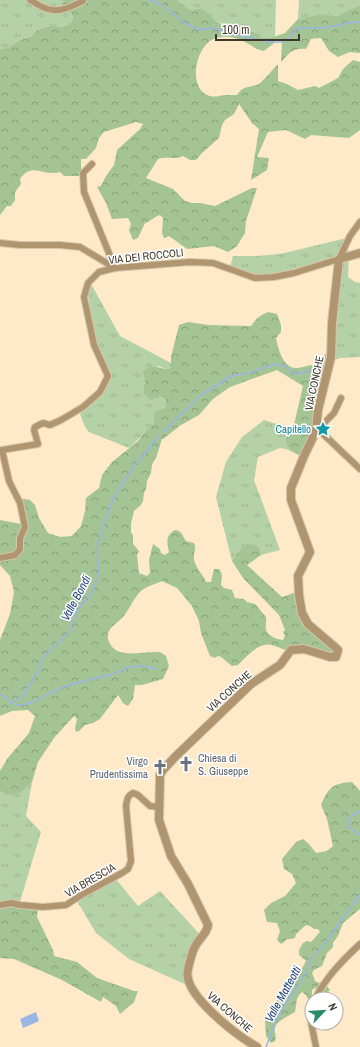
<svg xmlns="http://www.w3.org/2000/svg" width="360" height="1047" viewBox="0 0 360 1047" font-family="'Archivo Narrow',sans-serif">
	<defs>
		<pattern id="grass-tufts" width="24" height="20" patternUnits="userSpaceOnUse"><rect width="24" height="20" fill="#b5d1a7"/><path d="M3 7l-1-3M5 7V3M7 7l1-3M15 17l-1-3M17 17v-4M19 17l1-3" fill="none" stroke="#9db490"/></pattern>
		<pattern id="forest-crowns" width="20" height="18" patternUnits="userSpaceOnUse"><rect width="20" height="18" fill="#a5c495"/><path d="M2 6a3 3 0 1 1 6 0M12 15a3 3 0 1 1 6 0" fill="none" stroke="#88a07a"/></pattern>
	</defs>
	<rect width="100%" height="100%" fill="#fee9c8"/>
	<g fill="url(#grass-tufts)">
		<path d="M0 0H63C60 7 67 11 72 14L73 19 70 24 62 27 52 25 37 30 32 36 18 41 7 48 0 49Z"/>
		<path d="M177 0H276L275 37C260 43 247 32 234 26 228 24 222 24 216 21 214 20 204 10 202 8L190 10Z"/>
		<polygon points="299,0 360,0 360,5 336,16 331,16 321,14 298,19"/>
		<polygon points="347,238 349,256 348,277 355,282 360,283 360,357 340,358 331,361 341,261 275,278 229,271 233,256 256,256 280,254"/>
		<polygon points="90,282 120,336 171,363 171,368 166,369 158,366 145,380 143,393 167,399 166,407 154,412 153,425 129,448 89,432 85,427 78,409 87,406 110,371 94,343 88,293"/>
		<polygon points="264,420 293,429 285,439 289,450 280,448 258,457 254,480 280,550 261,555 260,549 251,545 240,549 232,561 216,497 226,462 242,437"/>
		<polygon points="32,782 26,816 41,832 19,905 0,907 0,791 7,795 23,791"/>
		<polygon points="115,878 138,906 160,891 205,940 196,953 189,986 129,959 96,933 74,896 90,891"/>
	</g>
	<g fill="url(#forest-crowns)">
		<path d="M63 0H177L190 10 202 8 216 21 223 25 233 26 247 33 252 32 258 34 260 38H271L285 33 298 19 321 14 331 16H336L360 5V53L350 52 338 57 329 51 321 38 311 39 306 49C292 48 290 53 281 62L282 41 278 40 264 51C257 50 251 45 245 42 237 38 230 36 221 37 197 38 186 85 207 95 214 98 218 96 225 95 229 95 233 95 237 95 244 84 251 89 260 83 266 78 272 70 278 64V81L287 84 298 90 315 86 319 88 338 78 343 69 353 60 360 62V130L349 138 311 135 305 139 286 130 268 132 257 157 269 158 267 170 251 180 259 129 252 123 239 104 234 114 225 120 222 125 219 138 201 154 196 160H190L183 156C175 160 167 156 158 159L146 178 173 189 185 201 192 203H200L215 206 252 188H257L246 221 245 233 237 246 228 252 214 246 187 249 169 236 164 238 162 233 163 218 160 215C154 217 151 221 145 223L138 238 133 240 129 230 131 224 128 218 112 219 106 203 97 187 101 186 106 176 114 165 117 150 140 129 143 124 136 122 104 132 99 138 96 148 86 159H81V176H64L60 172C44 177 32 161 20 179L21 184 15 192V200L11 206H7L0 215V49L7 48 18 41 32 36 37 30 52 25 62 27 70 24 73 19 72 14C67 11 60 7 63 0Z"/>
		<path d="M268 312 277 314 281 325V332L276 338C278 348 283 369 297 368 303 368 307 365 313 365L318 360 331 350 324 400 318 430 304 458 289 450 285 439 293 429 303 386 277 370 230 387 213 399 199 415 181 425 163 439H162L156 458 152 464 151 473 147 481 146 489 144 493 143 501 141 505 134 511 131 523V532L133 536V544L139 551 137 555 139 573 147 576 150 573 149 560 153 544 160 549 161 553 165 555 169 552C167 542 165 536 175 530 182 531 182 535 186 541L194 543C197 549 193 553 194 559 195 568 203 574 206 582H211L214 569H219C224 575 221 578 221 585L224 588 232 590 235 598 244 599 247 602 255 604 266 617C267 622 265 626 266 630 268 636 278 640 283 640L285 636 283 632 285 630 279 615 243 578 232 561 240 549 251 544 257 546 260 549 261 555 247 565 282 597 299 591 303 614 338 654C323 653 307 652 292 652 285 651 278 646 271 645 259 642 246 657 238 665L232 666 221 657 218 656 215 658 210 656 201 633 199 621 192 606 177 588 162 581C155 584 145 587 140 592 132 600 129 612 120 620 114 625 106 630 108 639 114 661 142 651 157 652 161 652 163 654 166 656L169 666 163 679 142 685H135L133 699 128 706 123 703 118 695 100 719 93 723 85 725 79 731 76 732 75 728 77 719 74 716 54 738 38 762 32 782 23 791 16 794 7 795 0 791V771L7 759 29 733 35 716 28 710 12 711 0 716V640L10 614 14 592 10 576 0 565V520L21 524 19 498 30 500 35 505 39 518 48 533 60 537 72 536 81 526 85 511 86 498 99 488 102 475 112 462 137 442 146 431 153 425 154 412 166 407V399L160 397 151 400 143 393 145 380 143 371 152 366 166 369 171 368V357L179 325 188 322 208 325 251 326C256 319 260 315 268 312Z"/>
		<path d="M352 782 360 791V909L343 923 338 936 333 943V947L327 953 322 966 314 970 312 973 315 981 327 986 330 990 327 993H323L315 988 312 990V999H308L306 995 302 992 299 995 297 999 295 1012C290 1015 275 1022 275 1028 274 1033 277 1036 275 1041L271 1043 266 1036 265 1019 274 1009V1005L282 993 288 988 292 975 300 972 306 961 299 955V950L303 943 307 941 311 942 320 932 318 929H314L310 926 306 925 296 934 295 938 291 939H287L284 942 281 944 277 940 280 931 277 923 267 922 264 910 271 903 285 896 296 883 292 874 284 869 282 859 296 842 303 839 309 844 316 853 327 851 333 846 327 819 321 805C328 788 333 783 352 782Z"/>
		<polygon points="19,905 38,906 37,917 53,950 54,956 77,962 97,978 134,991 138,991 134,1002 120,1014 116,1006 103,997 101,1002 62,980 14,959 0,958 0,907"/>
	</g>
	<polygon fill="#9ab6e4" points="36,1012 39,1021 23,1028 20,1019"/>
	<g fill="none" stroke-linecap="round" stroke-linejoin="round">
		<g stroke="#9ab6e4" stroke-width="1.5">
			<path d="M150 0 162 5 185 23 199 30 213 28 233 34 270 42H283L292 35 295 29C304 27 312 28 321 28 334 28 346 21 360 22"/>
			<polyline points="163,432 201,395 231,376 249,373 275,364 287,367 292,372 297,374 309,371 326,362"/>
			<path d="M0 695C7 696 8 704 18 705 31 706 51 691 64 687 78 682 94 679 109 675 118 673 125 667 135 666 142 665 149 667 156 669"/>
			<polyline points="13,702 22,696 28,688 38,671 42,659 69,632 77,611 91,593 99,575 97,549 101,532 113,499 135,465 159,436"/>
			<polyline points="360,811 350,817 347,826 360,835"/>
			<polyline points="266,1047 279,1014 307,971 312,956 322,948 360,894"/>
		</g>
		<defs>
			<g id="minor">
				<path d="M30 0C36 3 42 8 48 9 60 13 73 6 83 1"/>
				<polyline points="92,164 83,173 84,192 115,268"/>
				<polyline points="0,243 20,245 60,245 80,247 115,268"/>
				<polyline points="341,398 334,413 316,431 321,432 360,469"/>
				<polyline points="0,558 15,555 20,549 20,538 25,527 20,503 9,481 2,450 38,444 34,430 35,427 43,423 50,425 61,420 83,407 100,392 108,376 94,345 84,297 88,283 99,272 115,268 190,262 213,263 255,278 274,277 294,273 339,259 350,236 360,222"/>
				<path d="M0 905 12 903 20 905 43 907 66 905 83 894 122 873 128 869 131 861 126 806C127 800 127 796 133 793L138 795 150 806 158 807"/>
				<path d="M315 999C326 977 342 961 360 944"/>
				<polyline points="312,1004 310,1017 316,1047"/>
			</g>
			<path id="tertiary" d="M257 1047C238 1036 181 994 188 969 190 961 192 950 197 943 201 937 207 933 208 925L188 884 171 856 159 820 160 775 163 770 175 757 251 684 280 665 291 650 304 649 330 657H336L338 650 336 648 308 624 302 613 299 595 298 576 310 552 291 500V488L304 456 316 431 318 410 331 357 332 323 339 259 360 253"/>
		</defs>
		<use href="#minor" stroke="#d8c6a9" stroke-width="8"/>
		<use href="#tertiary" stroke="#d8c6a9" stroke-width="10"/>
		<use href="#minor" stroke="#af9671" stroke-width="6"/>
		<use href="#tertiary" stroke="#af9671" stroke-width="8"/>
	</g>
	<defs>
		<symbol id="sight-bare" viewBox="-9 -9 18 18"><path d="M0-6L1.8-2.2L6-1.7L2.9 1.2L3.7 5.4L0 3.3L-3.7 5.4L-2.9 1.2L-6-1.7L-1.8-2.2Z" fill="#0f9aa8" stroke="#fff" stroke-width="2.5" paint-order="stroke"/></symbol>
		<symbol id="church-bare" viewBox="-9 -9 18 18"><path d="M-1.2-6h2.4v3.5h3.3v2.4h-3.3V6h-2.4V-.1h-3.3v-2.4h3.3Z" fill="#6b7280" stroke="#fff" stroke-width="2.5" paint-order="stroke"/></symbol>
	</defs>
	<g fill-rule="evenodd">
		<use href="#sight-bare" x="312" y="418" width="22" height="22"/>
		<use href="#church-bare" x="175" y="753" width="22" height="22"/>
		<use href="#church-bare" x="149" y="756" width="22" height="22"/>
	</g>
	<g text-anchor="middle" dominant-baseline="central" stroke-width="3" stroke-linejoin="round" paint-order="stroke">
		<g font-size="11" fill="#40382b" stroke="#fff">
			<text transform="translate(146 256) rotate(-6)">VIA DEI ROCCOLI</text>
			<text transform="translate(314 383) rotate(-78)">VIA CONCHE</text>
			<text transform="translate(229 691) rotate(-42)">VIA CONCHE</text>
			<text transform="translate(90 880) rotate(-30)">VIA BRESCIA</text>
			<text transform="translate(230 1012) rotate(41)">VIA CONCHE</text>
		</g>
		<g font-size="11" fill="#0d838f" stroke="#fff" text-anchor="end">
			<text x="311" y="429">Capitello</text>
		</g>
		<g font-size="11" fill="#5b616d" stroke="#fff" text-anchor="start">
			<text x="198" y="758">Chiesa di<tspan x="198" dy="13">S. Giuseppe</tspan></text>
			<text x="148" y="761" text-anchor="end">Virgo<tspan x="148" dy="13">Prudentissima</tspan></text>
		</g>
		<g font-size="12" font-style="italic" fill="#1f4178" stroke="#fff">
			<text transform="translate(76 598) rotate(-62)">Valle Bondi</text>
			<text transform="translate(283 994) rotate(-61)">Valle Matteotti</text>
		</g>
	</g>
	<g transform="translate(324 1011) rotate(65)"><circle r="19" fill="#ffffff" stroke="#b3afaa"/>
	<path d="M0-3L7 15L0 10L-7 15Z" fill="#268b66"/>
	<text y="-6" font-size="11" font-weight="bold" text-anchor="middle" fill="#40382b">N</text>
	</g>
	<path d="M216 34v6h83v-6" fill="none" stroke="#40382b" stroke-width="2"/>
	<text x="222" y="34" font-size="12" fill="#40382b" stroke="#ffffff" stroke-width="3" paint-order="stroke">100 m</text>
</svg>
